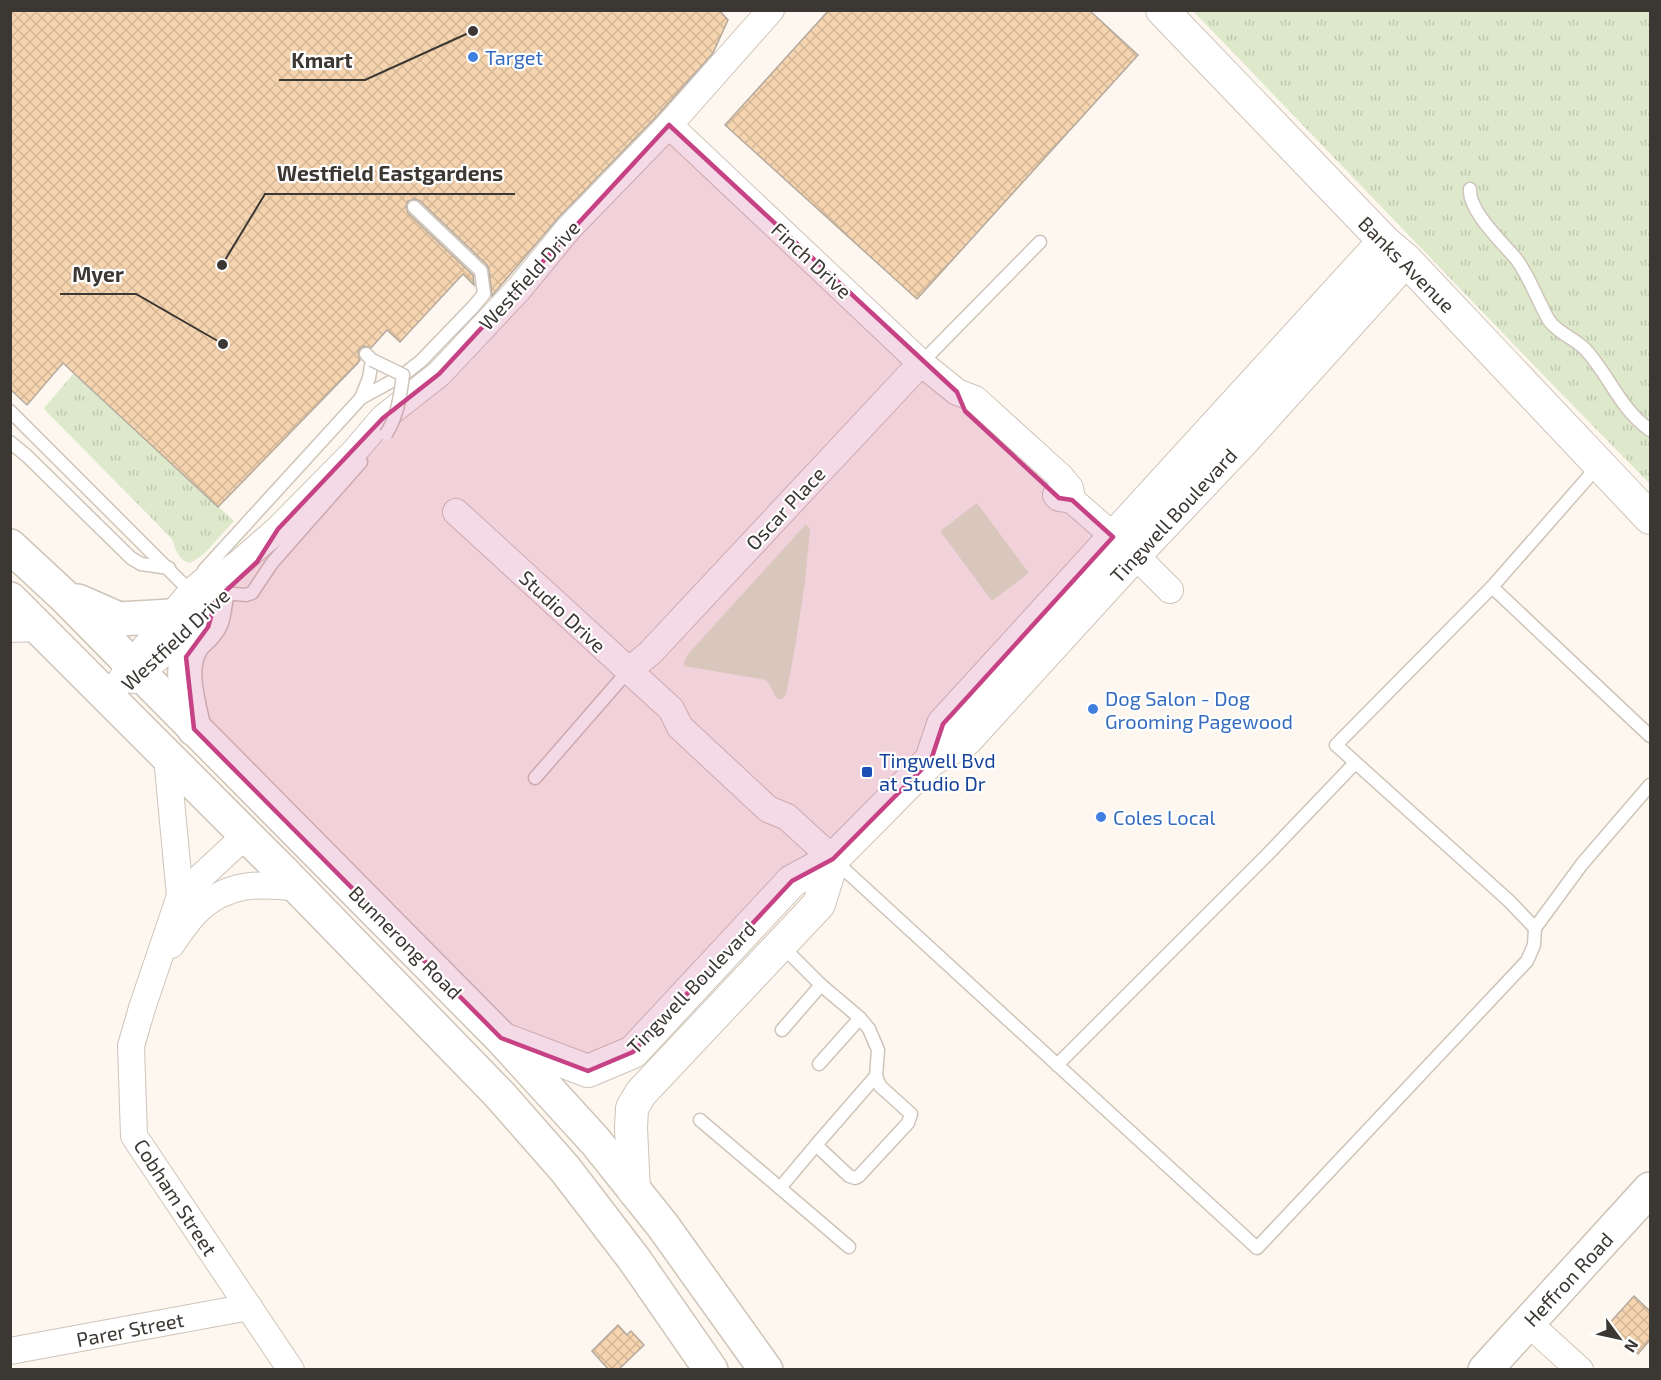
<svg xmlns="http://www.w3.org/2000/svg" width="1661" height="1380" viewBox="0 0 1661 1380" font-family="'Exo 2',sans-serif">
	<defs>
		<pattern id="grass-tufts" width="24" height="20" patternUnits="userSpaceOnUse" patternTransform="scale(1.5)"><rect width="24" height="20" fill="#dee9cc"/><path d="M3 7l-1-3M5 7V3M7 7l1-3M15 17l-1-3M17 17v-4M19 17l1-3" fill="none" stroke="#bfc8b0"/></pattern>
		<pattern id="building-cross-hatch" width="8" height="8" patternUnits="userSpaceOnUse" patternTransform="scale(1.5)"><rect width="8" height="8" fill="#f5d4af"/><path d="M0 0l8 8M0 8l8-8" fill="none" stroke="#d3b797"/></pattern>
	</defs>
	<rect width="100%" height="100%" fill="#fdf7ef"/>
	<g fill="url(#grass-tufts)">
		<polygon points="1193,11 1650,11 1650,484 1547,379"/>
		<path d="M74 373 234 521 203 555 190 563C178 560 176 550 172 539L47 412 44 408Z"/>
	</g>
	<g fill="#dee9cc">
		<polygon points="977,503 1029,573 992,601 940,531"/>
		<path d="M806 524 810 529 805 582 796 642 786 695 782 699H778C772 694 772 685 765 680L684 666V662L688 654Z"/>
	</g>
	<g fill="url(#building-cross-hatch)" stroke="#b4aa9f" stroke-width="1.5">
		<polygon points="10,10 719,10 728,20 713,53 658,115 558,218 492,296 489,270 487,265 420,201 415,199 408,201 406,206 408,213 473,275 474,285 463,274 400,342 387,330 371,348 364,346 361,348 358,352 360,360 357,364 218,507 63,363 27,405 10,389"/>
		<polygon points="829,10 1089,10 1138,55 917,299 725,125"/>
		<polygon points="1634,1296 1650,1311 1650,1340 1638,1354 1607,1326"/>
		<polygon points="618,1325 627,1335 631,1331 644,1345 618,1370 609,1370 592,1351"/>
	</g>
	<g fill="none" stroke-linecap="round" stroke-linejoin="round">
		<defs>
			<g id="service">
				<path d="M1470 189C1468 211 1504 244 1517 260 1527 274 1533 289 1541 305 1544 311 1547 319 1552 324 1562 335 1575 339 1585 349 1610 376 1619 408 1650 430"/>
				<polyline points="921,363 1040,242"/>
				<polyline points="361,398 369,378 372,360 366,354"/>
				<polyline points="10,411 191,592"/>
				<polyline points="10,442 27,456 131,558 141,564 169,568"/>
				<polyline points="205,580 204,570 361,398 403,375 421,361 473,307 484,294 481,271 414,207"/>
				<polyline points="1492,587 1599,465"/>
				<polyline points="223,593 246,595 252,593 272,563 361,462"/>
				<polyline points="535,778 628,671"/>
				<polyline points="834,860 1257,1248 1527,961 1534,945 1535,928 1508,900 1336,745 1492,587 1650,736"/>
				<polyline points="1535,928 1582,864 1650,785"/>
				<polyline points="782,1030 821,985"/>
				<polyline points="819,1064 860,1018"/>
				<polyline points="1057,1065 1268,854 1355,763"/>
				<polyline points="700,1120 780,1188 816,1145 849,1176 855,1178 859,1176 908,1123 911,1114 880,1086 876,1076 878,1050 869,1029 860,1018 821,985 781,945"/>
				<polyline points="816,1145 876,1076"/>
				<polyline points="780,1188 849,1247"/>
			</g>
			<g id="minor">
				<polyline points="669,125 921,363 957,392 975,399 1061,477 1070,488 1072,500"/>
				<polyline points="1056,495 1059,498 1072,500 1135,555 1170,590"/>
				<polyline points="456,512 671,709 680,727 768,809 787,817 833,859"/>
				<polyline points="10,629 40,628"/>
				<polyline points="628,671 650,653 921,363"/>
				<polyline points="133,680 159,657 200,616"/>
				<polyline points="109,699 131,664 191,592 205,580 225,573 239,563 278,529 354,452 383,418 439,374 518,290 569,228 669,125 771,10"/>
				<polyline points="167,757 180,896"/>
				<polyline points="246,835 180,896 142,1008 131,1046 134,1136 291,1370"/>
				<path d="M171 945C179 934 187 921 197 911 228 882 259 883 299 888"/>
				<polyline points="1528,1323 1580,1370"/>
				<polyline points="10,1351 249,1307"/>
			</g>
			<g id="tertiary">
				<polyline points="1162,10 1384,241 1406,260 1650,518"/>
				<polyline points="931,760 943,724 1384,241"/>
				<polyline points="501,1038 588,1071 633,1052 792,881 833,859 931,760 966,740 1135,555 1240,444 1406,260"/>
				<polyline points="634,1191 631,1128 632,1108 641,1093 819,904 833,859"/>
			</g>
			<polyline id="secondary" points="1485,1370 1650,1189"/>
			<g id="primary">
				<polyline points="10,546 65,597 131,664 501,1038 596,1142 663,1226 766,1370"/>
				<polyline points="10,599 283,872 499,1094 565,1169 634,1259 711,1370"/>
				<polyline points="78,601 119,619 171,616"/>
				<path d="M194 729C189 703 177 669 192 645 196 638 204 634 208 627 214 620 214 609 216 600"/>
			</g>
		</defs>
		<use href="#service" stroke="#cfc4b9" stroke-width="15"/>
		<use href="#minor" stroke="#cfc4b9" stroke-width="28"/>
		<use href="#tertiary" stroke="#cfc4b9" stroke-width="34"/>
		<use href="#secondary" stroke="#cfc4b9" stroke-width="36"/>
		<use href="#primary" stroke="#cfc4b9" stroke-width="36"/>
		<use href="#service" stroke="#fff" stroke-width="12"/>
		<use href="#minor" stroke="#fff" stroke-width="26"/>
		<use href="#tertiary" stroke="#fff" stroke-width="32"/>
		<use href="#secondary" stroke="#fff" stroke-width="33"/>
		<use href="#primary" stroke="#fff" stroke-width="33"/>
		<defs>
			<path id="service-bridge" d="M372 360 403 375C400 397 398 415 386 434"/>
		</defs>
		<use href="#service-bridge" stroke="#cfc4b9" stroke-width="15" stroke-linecap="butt"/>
		<use href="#service-bridge" stroke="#fff" stroke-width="12"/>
	</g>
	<path fill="#c64285" fill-opacity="0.2" stroke="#c64285" stroke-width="4.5" stroke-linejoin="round" d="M669 125 957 392 965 411 1059 498 1072 500 1113 537 943 724 931 760 833 859 792 881 633 1052 588 1071 501 1038 194 729 186 657 208 627 216 600 257 562 278 529 383 418 439 374Z"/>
	<g fill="#3f7fe0" stroke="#fff" stroke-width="2">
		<circle cx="473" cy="57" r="6"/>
		<circle cx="1093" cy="709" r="6"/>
		<circle cx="1101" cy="817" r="6"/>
	</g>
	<rect fill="#1a4fb4" stroke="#fff" stroke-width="2" x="861" y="766" width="12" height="12" rx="3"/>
	<g text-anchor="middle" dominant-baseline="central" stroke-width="4.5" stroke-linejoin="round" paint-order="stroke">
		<g font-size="20" fill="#366cbe" stroke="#fff" text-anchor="start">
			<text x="485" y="57">Target</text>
			<text x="1105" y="698">Dog Salon - Dog<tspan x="1105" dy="23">Grooming Pagewood</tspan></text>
			<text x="1113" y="817">Coles Local</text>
		</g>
		<g font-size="20" fill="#3b3733" stroke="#fff">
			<text transform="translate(812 260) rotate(43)">Finch Drive</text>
			<text transform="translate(1407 264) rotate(45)">Banks Avenue</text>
			<text transform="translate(529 275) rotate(-48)">Westfield Drive</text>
			<text transform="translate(785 508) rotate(-47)">Oscar Place</text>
			<text transform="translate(1173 515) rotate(-47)">Tingwell Boulevard</text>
			<text transform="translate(563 611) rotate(43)">Studio Drive</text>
			<text transform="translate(175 639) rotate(-43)">Westfield Drive</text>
			<text transform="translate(406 942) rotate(45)">Bunnerong Road</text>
			<text transform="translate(691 987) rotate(-46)">Tingwell Boulevard</text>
			<text transform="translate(176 1197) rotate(57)">Cobham Street</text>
			<text transform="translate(1568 1279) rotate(-47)">Heffron Road</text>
			<text transform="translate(130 1329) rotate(-11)">Parer Street</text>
		</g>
		<g font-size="20" fill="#164399" stroke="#fff" text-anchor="start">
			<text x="879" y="760">Tingwell Bvd<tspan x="879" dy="23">at Studio Dr</tspan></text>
		</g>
	</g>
	<path fill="none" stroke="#3b3733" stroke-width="2" d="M473 31L365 80H279M222 265L265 194H515M223 344L136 294H60"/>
	<g fill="#3b3733" stroke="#fff" stroke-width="2">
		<circle cx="473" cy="31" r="6"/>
		<circle cx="222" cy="265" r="6"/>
		<circle cx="223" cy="344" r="6"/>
	</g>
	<g font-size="21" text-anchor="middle" font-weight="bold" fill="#3b3733" stroke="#fff" stroke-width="4.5" stroke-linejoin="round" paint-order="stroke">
		<text x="322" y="68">Kmart</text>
		<text x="390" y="181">Westfield Eastgardens</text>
		<text x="98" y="282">Myer</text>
	</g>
	<rect width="1661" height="1380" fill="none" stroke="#3b3733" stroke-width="24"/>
	<g transform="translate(1619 1338) rotate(123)" stroke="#ffffff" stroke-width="4.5" paint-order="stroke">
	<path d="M0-4.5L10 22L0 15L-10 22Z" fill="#3b3733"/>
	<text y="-9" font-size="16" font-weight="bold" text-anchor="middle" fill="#3b3733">N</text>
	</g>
</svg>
